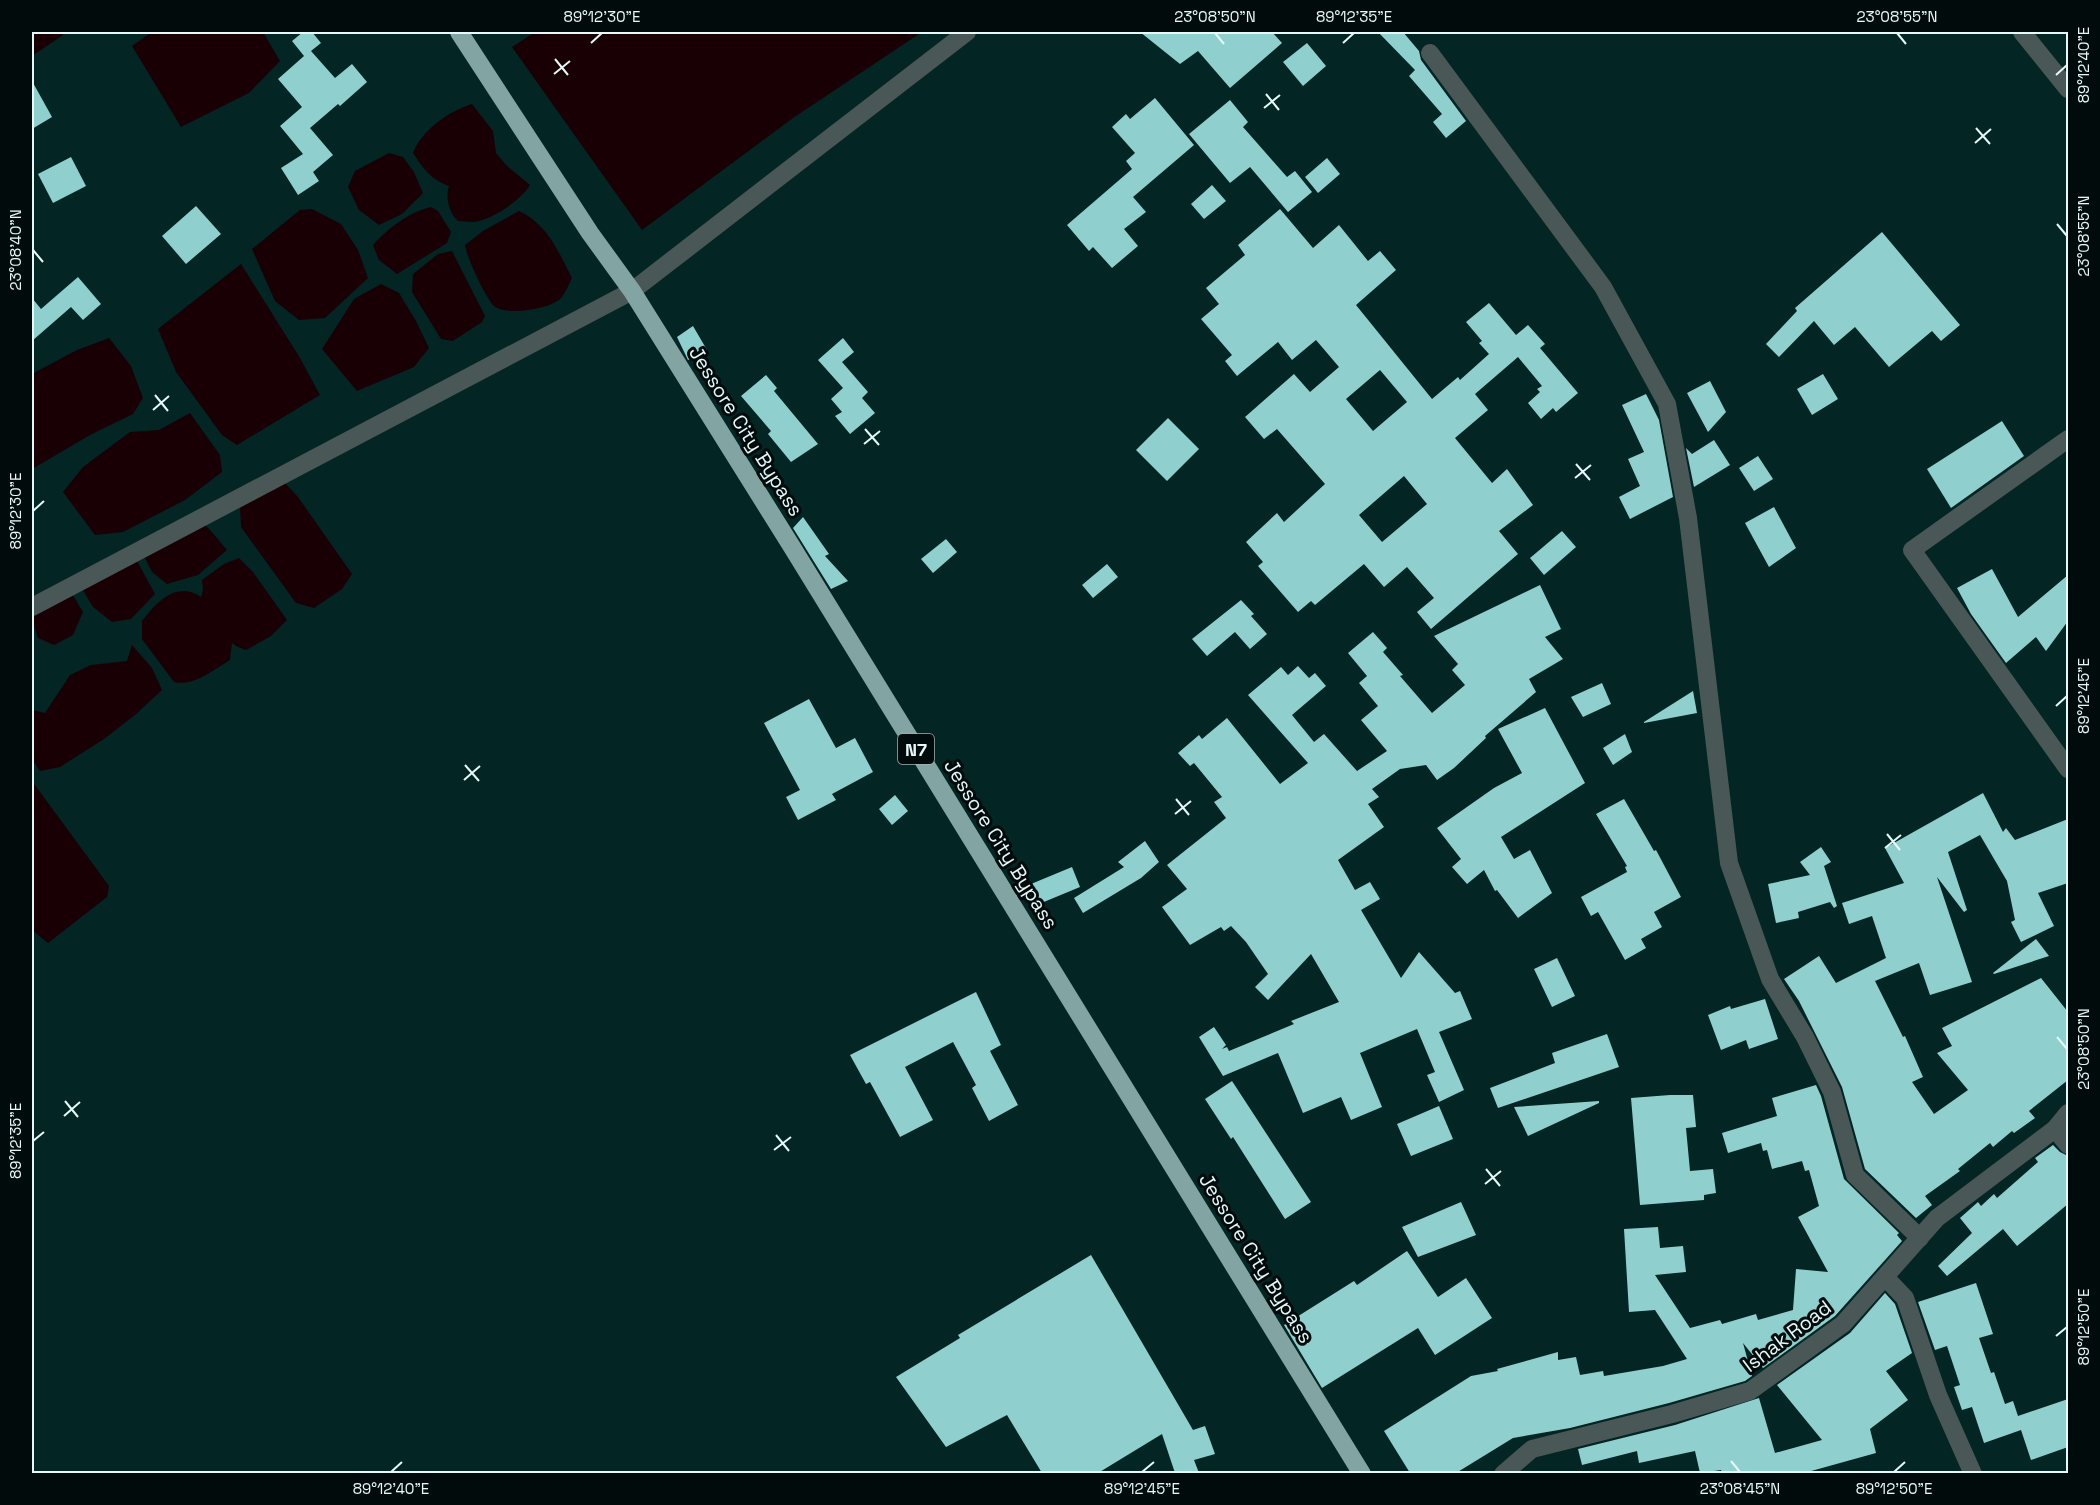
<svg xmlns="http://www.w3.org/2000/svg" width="2100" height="1505" viewBox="0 0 2100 1505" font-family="'Space Grotesk',sans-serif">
	<rect width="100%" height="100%" fill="#032524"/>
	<g fill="#190005">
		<polygon points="32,32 62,32 63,35 32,56"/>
		<polygon points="152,32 263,32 280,61 249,93 181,127 132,46"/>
		<polygon points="535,32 922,32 793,118 642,230 512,47"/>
		<path d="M472 104 493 131 496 153 506 165 530 185C520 201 492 220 473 222 468 222 462 221 458 221 449 213 445 197 449 186 431 180 423 168 413 153 422 130 449 111 472 104Z"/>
		<polygon points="389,153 403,157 414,172 423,193 402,214 379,225 359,210 348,187 355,171"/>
		<path d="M431 207 438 211 451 232 447 243 397 274 379 260 373 245C387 229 409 212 431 207Z"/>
		<polygon points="312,209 341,224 358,250 368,278 325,318 299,320 275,301 252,249 300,210"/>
		<path d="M519 211C548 225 558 251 572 278 569 284 565 294 560 299 549 309 504 317 493 305 485 296 467 258 465 245L483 231Z"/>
		<polygon points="452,251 485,316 482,322 453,341 441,339 412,292 413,274 438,254"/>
		<polygon points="241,264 300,358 320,395 237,445 222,435 176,372 158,329"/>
		<polygon points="381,284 399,293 416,321 429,348 414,367 357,391 322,349 354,299"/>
		<polygon points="109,338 131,366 143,398 133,414 90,435 32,469 32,374 77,350"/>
		<polygon points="190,413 220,455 222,472 185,500 123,532 95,535 63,492 83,467 130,432 159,430"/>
		<polygon points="285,483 298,497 352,574 342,589 314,608 296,603 241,527 240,507"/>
		<polygon points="193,513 211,531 227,550 198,575 167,584 152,572 142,552"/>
		<path d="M239 558 253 572 287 620 271 636 246 650 238 647 232 643 230 660C215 669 193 687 174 682L142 639V621C156 603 176 580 201 597L203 590 202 580 224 564Z"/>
		<polygon points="136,559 155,594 131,619 112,622 93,607 81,587"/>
		<polygon points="71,592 83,612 73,635 54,645 38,638 32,620 32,609"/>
		<polygon points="132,645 152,668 162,690 135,715 104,739 60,767 40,771 32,759 32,710 45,713 70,675 91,665 127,661"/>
		<polygon points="32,781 109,886 107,897 48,943 32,930"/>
	</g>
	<g fill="#8fd0cf" fill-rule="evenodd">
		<polygon points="303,32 312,32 321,43 311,51 335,78 352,64 367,82 340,106 338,104 310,128 333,155 313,172 319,181 298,195 281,168 303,154 280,126 302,107 278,79 304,56 292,41"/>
		<polygon points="1140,32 1272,32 1282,43 1230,88 1198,51 1180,64"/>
		<polygon points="1378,32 1403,32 1419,51 1421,60 1466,121 1446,138 1433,122 1442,114 1409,76 1415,70"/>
		<polygon points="1307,43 1326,66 1303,86 1283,62"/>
		<polygon points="32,81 52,117 32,129"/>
		<polygon points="1155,98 1194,145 1133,197 1146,212 1124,229 1138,246 1112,268 1093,247 1089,251 1067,225 1132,169 1126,161 1135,153 1112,127 1126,114 1130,119"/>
		<polygon points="1230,100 1248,122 1243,127 1287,177 1295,171 1312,192 1288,212 1250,167 1230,183 1189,134"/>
		<polygon points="71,157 86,186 53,203 38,174"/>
		<polygon points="1327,158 1340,174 1318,193 1305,177"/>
		<polygon points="1212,185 1226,201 1204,219 1191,204"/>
		<polygon points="196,206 221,234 186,264 162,236"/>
		<path d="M1280 209 1313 248 1339 225 1368 261 1380 251 1396 270 1356 305 1432 399 1458 377 1460 380 1489 354 1479 343 1482 341 1466 322 1489 303 1516 335 1528 325 1545 344 1540 348 1578 393 1556 412 1553 408 1541 419 1528 403 1540 392 1537 389 1542 386 1518 357 1475 394 1488 410 1455 438 1492 483 1507 469 1533 505 1499 531 1518 554 1431 629 1417 612 1434 598 1407 567 1384 587 1364 564 1315 605 1311 601 1298 612 1258 566 1263 562 1246 542 1277 513 1284 522 1325 484 1277 429 1264 439 1245 417 1294 374 1310 392 1339 367 1316 340 1292 360 1278 342 1237 376 1225 361 1232 355 1201 319 1219 304 1206 288 1245 255 1238 245ZM1380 370 1407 402 1373 431 1346 399ZM1404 476 1427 504 1382 542 1359 515Z"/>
		<polygon points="1882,232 1960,325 1941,341 1932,331 1889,367 1855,327 1834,345 1814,321 1779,357 1766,344 1797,311 1795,308"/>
		<polygon points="78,277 101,304 83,320 71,307 32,341 32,298 41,309"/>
		<polygon points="693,326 707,350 688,360 677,337"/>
		<polygon points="843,338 854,352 842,362 868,392 862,398 875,413 850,434 835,416 842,412 831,399 843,388 818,360"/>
		<polygon points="1823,374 1838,399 1812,415 1797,389"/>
		<polygon points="766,375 777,388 774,391 818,444 791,462 768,434 771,431 741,396"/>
		<polygon points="1710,381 1726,412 1708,432 1687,393"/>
		<polygon points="1646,394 1659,420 1673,497 1630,519 1619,497 1640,486 1628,459 1644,452 1622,405"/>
		<polygon points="1168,418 1199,449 1167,481 1136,450"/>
		<polygon points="2002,421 2024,456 1951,508 1927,469"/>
		<polygon points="1714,440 1730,465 1694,487 1686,448 1692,454"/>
		<polygon points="1758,456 1773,479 1754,491 1739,468"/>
		<polygon points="1774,507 1796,548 1769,567 1745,523"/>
		<polygon points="803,517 829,554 825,556 848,581 831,589 793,528"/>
		<polygon points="1562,531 1576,547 1544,575 1530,558"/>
		<polygon points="946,539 957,552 933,573 921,559"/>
		<polygon points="1107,564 1118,577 1093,598 1082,585"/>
		<polygon points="1992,569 2018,617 2068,575 2068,621 2046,651 2036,637 2006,663 1971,614 1957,588"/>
		<polygon points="1540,585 1561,629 1545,637 1563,659 1529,679 1536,692 1485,736 1486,738 1454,768 1437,780 1426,765 1400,769 1372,789 1379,797 1368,804 1384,827 1338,860 1355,890 1370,882 1380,899 1361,910 1401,978 1419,952 1455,993 1460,991 1472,1019 1439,1032 1464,1090 1439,1102 1427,1075 1435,1072 1417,1029 1360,1053 1382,1107 1351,1120 1341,1097 1303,1113 1278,1053 1223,1076 1199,1037 1214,1027 1226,1045 1222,1049 1227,1047 1229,1051 1294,1024 1291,1021 1339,1002 1311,954 1268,1000 1255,987 1268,974 1246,942 1231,926 1224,931 1221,927 1190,945 1162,907 1187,889 1167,865 1226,818 1214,802 1222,797 1194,763 1190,766 1178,753 1199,735 1202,739 1227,718 1280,784 1308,763 1248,695 1281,667 1288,675 1298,666 1309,678 1315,673 1326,686 1292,715 1314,742 1324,734 1357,771 1387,751 1361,720 1378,706 1359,683 1367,676 1348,653 1373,632 1387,648 1383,652 1403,675 1400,676 1432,713 1465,685 1452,670 1458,664 1434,636"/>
		<polygon points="1241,600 1254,614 1251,616 1267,634 1250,649 1235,632 1207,656 1192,639"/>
		<polygon points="1602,683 1611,704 1583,717 1571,697"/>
		<polygon points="1693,691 1697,713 1644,723 1644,722"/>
		<polygon points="809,699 836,748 855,738 873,772 832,794 836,800 798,820 786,797 800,790 764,723"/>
		<polygon points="1545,708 1585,783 1501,837 1514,859 1530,850 1552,893 1518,918 1497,890 1495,891 1484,870 1467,884 1452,867 1461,859 1437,828 1494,788 1522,773 1498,729"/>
		<polygon points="1625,734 1632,752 1613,765 1603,748"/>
		<polygon points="1983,793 2003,832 2006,828 2015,840 2068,819 2068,883 2038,893 2054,926 2021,942 2011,922 2015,920 2007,881 1980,835 1948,852 1967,910 1964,912 1937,877 1972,982 1930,995 1919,963 1875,981 1903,1037 1905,1036 1923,1077 1912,1082 1934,1114 1968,1090 1937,1053 1952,1046 1942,1028 2041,978 2068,1012 2068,1080 2029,1111 2035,1118 2014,1133 2012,1131 1993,1147 1990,1143 1958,1169 1960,1171 1925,1196 1932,1205 1916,1218 1865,1169 1842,1087 1799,1001 1784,979 1819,956 1836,983 1886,958 1872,916 1849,924 1842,903 1904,883 1885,848"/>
		<polygon points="895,795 908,811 892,825 879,809"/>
		<polygon points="1624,799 1654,851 1656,850 1681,897 1654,912 1662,927 1641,939 1646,948 1625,960 1598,912 1591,916 1581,897 1627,872 1625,867 1627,866 1596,814"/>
		<polygon points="1145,841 1159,862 1141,878 1083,913 1074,898 1124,867 1118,862"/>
		<polygon points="1821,847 1831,862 1824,866 1837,906 1834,908 1830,902 1798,912 1799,918 1776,923 1768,884 1810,875 1800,862"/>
		<polygon points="1072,867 1080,887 1039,904 1031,884"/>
		<polygon points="2036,939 2049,956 1994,974 1993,973"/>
		<polygon points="1557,958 1575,996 1552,1007 1534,969"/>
		<polygon points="976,992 1001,1045 990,1051 1018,1105 989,1121 972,1088 976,1085 953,1042 905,1067 933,1120 900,1137 870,1082 866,1084 850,1055"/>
		<polygon points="1765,999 1778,1039 1749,1049 1746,1040 1721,1050 1708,1015 1730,1006 1731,1009"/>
		<polygon points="1607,1034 1619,1067 1498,1108 1490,1088 1555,1063 1552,1053"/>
		<polygon points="1232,1081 1311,1202 1285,1219 1233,1137 1231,1139 1205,1099"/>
		<polygon points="1816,1085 1821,1096 1844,1179 1899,1233 1897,1235 1902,1241 1835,1316 1763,1368 1743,1343 1752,1376 1745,1381 1669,1403 1570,1428 1513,1438 1456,1473 1410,1473 1384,1431 1471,1376 1498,1371 1497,1369 1558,1352 1558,1360 1576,1357 1580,1375 1603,1371 1604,1376 1663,1366 1687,1359 1655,1310 1629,1312 1624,1229 1658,1227 1660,1248 1683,1246 1686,1272 1655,1275 1690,1328 1720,1320 1722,1324 1756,1314 1758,1320 1793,1310 1796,1269 1828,1272 1798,1217 1819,1206 1809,1170 1805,1171 1802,1161 1772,1169 1767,1150 1763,1151 1761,1143 1728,1153 1722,1133 1777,1116 1772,1098"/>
		<polygon points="1670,1095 1693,1095 1696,1127 1686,1128 1690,1171 1713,1169 1716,1193 1704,1195 1704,1200 1640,1205 1631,1098"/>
		<polygon points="1599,1101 1599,1103 1528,1136 1514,1107"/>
		<polygon points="1439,1106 1453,1139 1411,1156 1397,1124"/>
		<polygon points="2053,1145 2060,1152 2068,1156 2068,1204 2017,1246 2003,1229 1947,1276 1938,1266 1972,1233 1960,1218 1978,1202 1981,1206 1994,1194 1997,1198 2038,1162 2035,1158"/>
		<polygon points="1461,1202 1476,1235 1418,1257 1402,1227"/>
		<polygon points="1407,1251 1438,1297 1466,1278 1492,1318 1435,1355 1418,1328 1322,1388 1284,1325 1354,1281 1357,1285"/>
		<polygon points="1091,1255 1193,1430 1205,1426 1215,1454 1194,1460 1199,1473 1175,1473 1162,1434 1098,1473 1042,1473 1007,1415 946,1447 896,1377 960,1338 958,1335"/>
		<polygon points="1976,1283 1993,1334 1979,1338 1991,1373 1994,1372 2005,1404 2013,1401 2018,1416 2068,1399 2068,1447 2031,1460 2021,1430 1984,1443 1972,1407 1962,1410 1954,1387 1960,1385 1947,1346 1935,1350 1918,1302"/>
		<polygon points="1885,1293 1895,1304 1912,1353 1886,1371 1908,1400 1870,1429 1876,1453 1804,1473 1722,1473 1721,1470 1700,1473 1695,1451 1639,1463 1637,1451 1582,1465 1578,1449 1675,1425 1759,1398 1775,1453 1822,1440 1777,1385 1850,1333"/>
	</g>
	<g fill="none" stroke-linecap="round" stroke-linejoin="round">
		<g stroke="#495756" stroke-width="18">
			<polyline points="2022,32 2068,89"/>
			<polyline points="1430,53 1603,287 1667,404 1688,518 1729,863 1770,979 1805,1037 1832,1092 1855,1175 1920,1238"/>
			<polyline points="2068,439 1912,550 2068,769"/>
			<polyline points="32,607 632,291 967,32"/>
			<polyline points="2055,1129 2068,1145"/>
			<polyline points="1885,1277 1905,1298 1938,1395 1973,1474"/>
			<polyline points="1503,1474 1532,1449 1672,1414 1750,1391 1843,1324 1937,1218 2055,1129 2068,1113"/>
		</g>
		<polyline stroke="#82a4a3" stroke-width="18" points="459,32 590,233 632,291 792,547 1362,1474"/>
	</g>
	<path fill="none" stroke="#e6f8f8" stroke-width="2" d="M1215 33 1224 44M1897 33 1906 44M591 43 602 33M1343 43 1354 33M555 59 568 75M554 74 570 61M2056 75 2067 65M1266 94 1279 110M1264 108 1280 95M1976 128 1990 144M1975 143 1991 129M2057 224 2067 236M33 250 43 262M155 395 168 411M153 410 169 396M865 429 879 445M864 444 880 431M1576 464 1590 480M1575 478 1591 465M33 511 44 501M2056 706 2067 696M465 765 479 781M464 780 480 766M1176 799 1189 815M1175 814 1191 801M1887 834 1900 850M1885 848 1901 835M2057 1037 2067 1049M65 1101 78 1117M64 1116 80 1102M776 1135 789 1151M33 1141 44 1132M774 1150 791 1137M1486 1169 1500 1186M1485 1184 1501 1171M2056 1336 2067 1327M1731 1461 1740 1472M391 1472 402 1462M1142 1472 1154 1462M1894 1472 1905 1462"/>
	<g text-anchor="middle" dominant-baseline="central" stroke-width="6" stroke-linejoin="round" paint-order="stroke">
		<rect fill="#020b0b" stroke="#a2b1b1" stroke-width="1.5" x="898" y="734" width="36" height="30" rx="4.5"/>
		<g font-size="18" font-weight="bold" fill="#e6f8f8">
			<text x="916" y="749">N7</text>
		</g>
		<g font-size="20" fill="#e6f8f8" stroke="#020b0b">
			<text transform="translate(746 431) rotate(58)">Jessore City Bypass</text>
			<text transform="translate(1001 844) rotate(58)">Jessore City Bypass</text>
			<text transform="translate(1256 1258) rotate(58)">Jessore City Bypass</text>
			<text transform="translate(1787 1336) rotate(-37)">Ishak Road</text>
		</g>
	</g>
	<rect width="2100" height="1505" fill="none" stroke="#020b0b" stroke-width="66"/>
	<rect x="33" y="33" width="2034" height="1439" fill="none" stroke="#e6f8f8" stroke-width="2"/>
	<g font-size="15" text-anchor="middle" fill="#e6f8f8">
		<text x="602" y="22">89°12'30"E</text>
		<text x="1215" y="22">23°08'50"N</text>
		<text x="1354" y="22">89°12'35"E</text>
		<text x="1897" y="22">23°08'55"N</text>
		<text transform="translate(2084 65) rotate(-90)" y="5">89°12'40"E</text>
		<text transform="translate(2084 236) rotate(-90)" y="5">23°08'55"N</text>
		<text transform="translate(16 250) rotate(-90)" y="5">23°08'40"N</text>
		<text transform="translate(16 511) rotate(-90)" y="5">89°12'30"E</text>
		<text transform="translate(2084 696) rotate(-90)" y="5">89°12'45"E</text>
		<text transform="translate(2084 1049) rotate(-90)" y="5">23°08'50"N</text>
		<text transform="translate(16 1141) rotate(-90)" y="5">89°12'35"E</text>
		<text transform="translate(2084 1327) rotate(-90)" y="5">89°12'50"E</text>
		<text x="391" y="1494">89°12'40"E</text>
		<text x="1142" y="1494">89°12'45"E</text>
		<text x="1740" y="1494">23°08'45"N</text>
		<text x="1894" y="1494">89°12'50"E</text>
	</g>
</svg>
